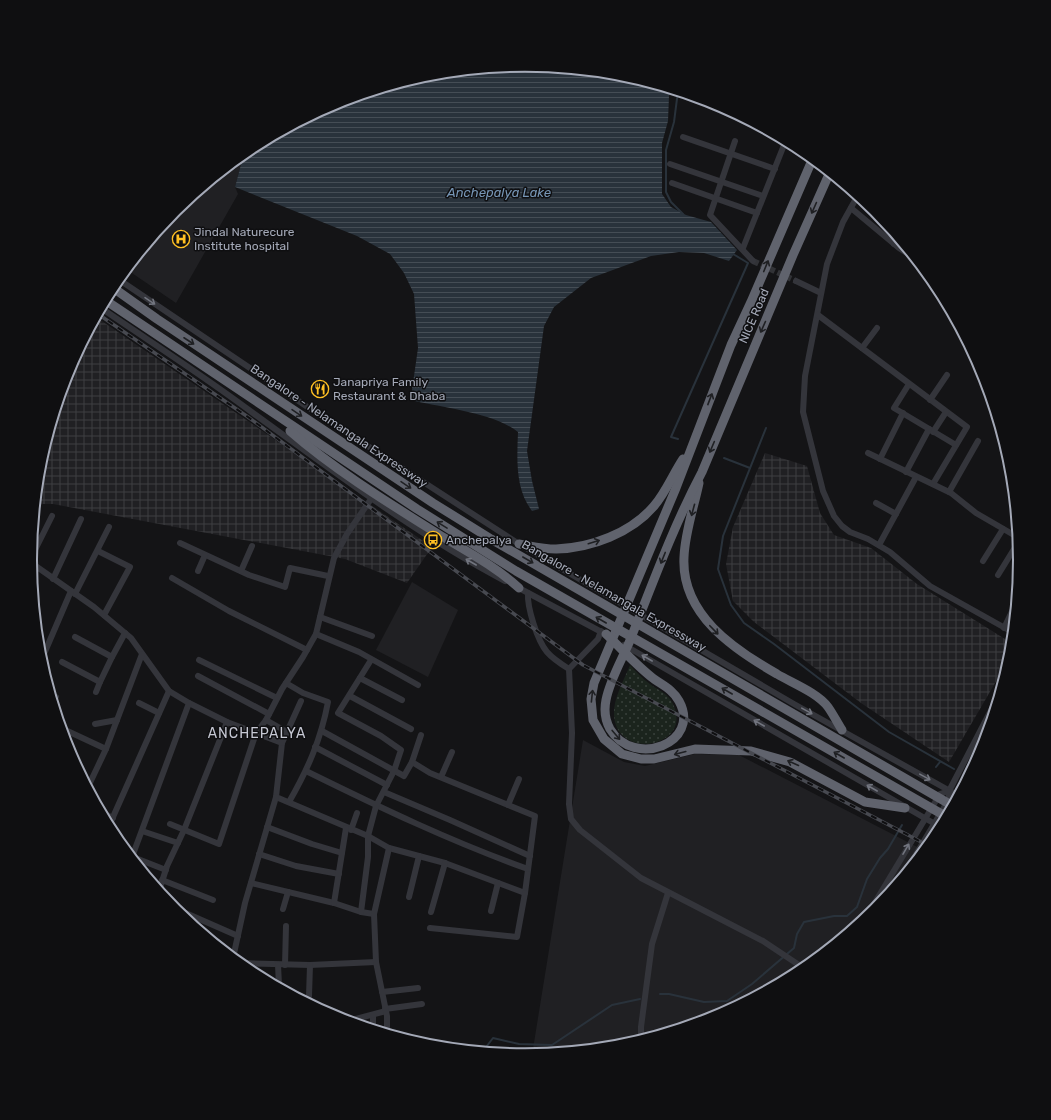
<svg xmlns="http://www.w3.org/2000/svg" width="1051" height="1120" viewBox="0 0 1051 1120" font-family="Rubik,sans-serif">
	<defs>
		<pattern id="industrial-grid" width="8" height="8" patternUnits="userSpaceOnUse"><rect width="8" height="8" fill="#202023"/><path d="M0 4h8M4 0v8" fill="none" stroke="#3d3e41"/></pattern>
		<pattern id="green-dots" width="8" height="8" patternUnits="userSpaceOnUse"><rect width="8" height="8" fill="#1b241d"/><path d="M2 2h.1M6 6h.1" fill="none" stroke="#39413c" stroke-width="1.8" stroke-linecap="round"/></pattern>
		<pattern id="water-rules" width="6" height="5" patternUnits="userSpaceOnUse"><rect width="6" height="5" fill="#29323b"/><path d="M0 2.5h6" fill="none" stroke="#454d55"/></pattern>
	</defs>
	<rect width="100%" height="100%" fill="#141416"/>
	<g fill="#202023">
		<polygon points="244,153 235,187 238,194 176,303 126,269 175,209"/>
		<polygon points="412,582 458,610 428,677 376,650"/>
		<polygon points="583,740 624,762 645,766 695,754 739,755 925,851 876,911 801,972 715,1018 622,1046 532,1055"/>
	</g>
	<g fill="url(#industrial-grid)">
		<polygon points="96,317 432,547 407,583 345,559 53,504 36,504 40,463 68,370"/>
		<polygon points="765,453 807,466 820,513 834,535 871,548 917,584 1013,644 1012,654 949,762 861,703 754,622 733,601 726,564 733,527"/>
	</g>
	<path fill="url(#green-dots)" d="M630 665C636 672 643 679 650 684 659 691 668 693 673 704 694 748 616 761 614 715 613 699 624 680 630 665Z"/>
	<path fill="url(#water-rules)" d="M526 65 622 74 671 89 669 96 668 121 662 143V194L671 207 686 215 711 222 737 250 729 261 704 253 679 252 651 256 591 278 554 307 544 326 527 451 532 481 539 509 532 511C515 489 517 459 518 432 494 413 445 408 415 401L411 397 418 348 414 294 404 273 390 254 357 236 235 187 244 153 250 148 336 102 429 74Z"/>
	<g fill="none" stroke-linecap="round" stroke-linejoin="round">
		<g stroke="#29323b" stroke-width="2">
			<polyline points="678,91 674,122 666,150 666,192 671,202 683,214"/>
			<polyline points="766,428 723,536 718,569 731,605 744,623 774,644 889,732 954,769"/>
			<polyline points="678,439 671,437 748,263 733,254"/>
			<polyline points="724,458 750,468"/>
			<polyline points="936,767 940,762"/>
			<polyline points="965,773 970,775"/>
			<polyline points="660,994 669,994 704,1002 727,1001 752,984 794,948 797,934 804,922 834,916 847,916 857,907 867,879 880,858 888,849 902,825"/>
			<polyline points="483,1051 493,1038 519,1044 552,1045 612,1005 640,999"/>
		</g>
		<polyline stroke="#313236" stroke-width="6" stroke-dasharray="6 3" stroke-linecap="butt" points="753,261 796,281"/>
		<g stroke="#34353b" stroke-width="6">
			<polyline points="683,137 775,169"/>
			<polyline points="735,141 710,215 753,261"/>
			<polyline points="670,164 763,196"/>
			<polyline points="672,183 757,213"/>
			<polyline points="858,195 843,222 827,264 805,376 803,412 823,491 834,516 842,526 850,532 868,539 890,552 930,586 1014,633"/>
			<polyline points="851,208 899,248 916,259"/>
			<polyline points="894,244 897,236"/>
			<polyline points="743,248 786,140"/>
			<polyline points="118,279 306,406 519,544 794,704 959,796"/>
			<polyline points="796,281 821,293"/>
			<path d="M101 308C152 343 204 376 253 413 336 473 414 533 505 581"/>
			<polyline points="818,315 967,427 933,484"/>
			<polyline points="862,348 877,328"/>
			<polyline points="909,384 894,408 956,445"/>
			<polyline points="930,400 947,375"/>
			<polyline points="933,432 946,412"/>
			<polyline points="868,453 951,493 976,513 1019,538"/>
			<polyline points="880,459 903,413"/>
			<polyline points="906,472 929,429"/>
			<polyline points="949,492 978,441"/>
			<polyline points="876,503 896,514"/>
			<polyline points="180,543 249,575 285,587 290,568 328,576"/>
			<polyline points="879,545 916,477"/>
			<polyline points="98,551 130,567 104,615"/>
			<polyline points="30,560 52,516"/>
			<polyline points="983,561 1003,529"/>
			<polyline points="30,562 94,607 131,638 169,691 189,703 227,722 282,743 276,797 368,836 389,848 445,863 525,893 535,816 430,773 412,762"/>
			<polyline points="198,571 205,555"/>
			<polyline points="241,571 252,546"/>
			<polyline points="998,575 1019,541"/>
			<polyline points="172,578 229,611 307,650"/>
			<polyline points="53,579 81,519"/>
			<polyline points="517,587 609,636"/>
			<path d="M528 593C527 607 537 640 547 652 553 659 561 664 569 669"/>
			<polyline points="75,594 109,527"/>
			<polyline points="320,617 372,636"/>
			<polyline points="1004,628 1017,601"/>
			<polyline points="601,631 598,639 569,669 572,733 569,804 571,819 580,830 641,878 763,941 805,969"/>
			<polyline points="316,634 359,652 418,685"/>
			<polyline points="624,645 942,828"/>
			<polyline points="112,657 125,633"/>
			<polyline points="199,660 277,698"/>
			<polyline points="41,661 71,591"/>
			<polyline points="62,662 100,682 112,657 75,637"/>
			<polyline points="198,676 269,714"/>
			<polyline points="360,678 402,700"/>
			<path d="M286 683 303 693 328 702C321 739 308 769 289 802"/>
			<polyline points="96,692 100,682"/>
			<polyline points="51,695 56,697"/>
			<polyline points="350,696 411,729"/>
			<polyline points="139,703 159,713"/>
			<polyline points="266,720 287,732"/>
			<polyline points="95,724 117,720"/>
			<polyline points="61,728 106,749"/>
			<polyline points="322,731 404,776 412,762 421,735"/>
			<polyline points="282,743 301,701"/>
			<polyline points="315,747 387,785"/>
			<polyline points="70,755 71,753"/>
			<path d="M306 771C379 807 452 842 528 869"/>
			<polyline points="441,777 452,752"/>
			<polyline points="88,787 106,749 142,654"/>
			<polyline points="384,792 450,820 530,856"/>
			<polyline points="508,805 519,779"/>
			<polyline points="102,813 113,818"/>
			<polyline points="170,824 219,844 256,733 266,720 282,689 303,657 316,634 334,558 347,534 371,499"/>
			<polyline points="109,826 169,691"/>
			<polyline points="267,827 312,844 342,853"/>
			<polyline points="351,830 357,813"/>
			<polyline points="142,831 178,843"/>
			<polyline points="259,854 296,866 339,874"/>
			<polyline points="132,857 189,703"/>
			<polyline points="138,859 166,870"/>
			<polyline points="162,880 213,900"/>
			<polyline points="900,881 949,799 949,791 1001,691"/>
			<polyline points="251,883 334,903 361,912 374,914"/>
			<polyline points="159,891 167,866 184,830 227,722"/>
			<polyline points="409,897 419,856"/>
			<polyline points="334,903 346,828"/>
			<polyline points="172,907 238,936"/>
			<polyline points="283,909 288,892"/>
			<polyline points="491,911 498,883"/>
			<polyline points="361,912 368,857 368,836 376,806 394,771 401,750 381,736 338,713 371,660"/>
			<polyline points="431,912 445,863"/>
			<polyline points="865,919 940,794 949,791"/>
			<polyline points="430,928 517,937 525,893"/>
			<polyline points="233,958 245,903 276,797"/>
			<polyline points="239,963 310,965 376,962"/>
			<polyline points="278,965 279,985"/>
			<polyline points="285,965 286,926"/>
			<polyline points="382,992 418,988"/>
			<polyline points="309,996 310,965"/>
			<polyline points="385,1009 422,1004"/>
			<polyline points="373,1015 373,1029"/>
			<polyline points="348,1021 386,1011"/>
			<polyline points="387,1033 387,1016 376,962 374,914 389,848"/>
			<polyline points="641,1040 641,1027 652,944 668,893"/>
		</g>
		<g stroke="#60636d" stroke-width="9">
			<polyline points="813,158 751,302 731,345 676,488 594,683 591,699 593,720 604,739 622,754 641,759 654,759 695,749 751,751 790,762 865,802 905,808"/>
			<polyline points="112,287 157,319 433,503 491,539 953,806"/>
			<polyline points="105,300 417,509 516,571 947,817"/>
			<path d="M290 431C335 470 387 502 438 534 466 551 495 566 519 588"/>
			<path d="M699 483C694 507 685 532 684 557 681 614 733 649 777 674 792 683 818 693 828 707 833 714 837 722 842 730"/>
			<path d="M519 544C531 546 543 549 556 549 591 548 631 533 654 506 666 492 673 474 683 459"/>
			<path d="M606 634C622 649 637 666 654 679 664 686 673 690 679 701 702 743 634 769 610 729 605 720 604 710 606 700 610 679 623 658 631 638 653 582 674 525 702 472L793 255 830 172"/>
		</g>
		<defs>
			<polyline id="rail" points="98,314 248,417 583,665 929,846"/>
		</defs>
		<use href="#rail" stroke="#474950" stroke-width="3.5"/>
		<use href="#rail" stroke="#0f0f11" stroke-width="2" stroke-dasharray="6" stroke-linecap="butt"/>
	</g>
	<defs><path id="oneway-shaft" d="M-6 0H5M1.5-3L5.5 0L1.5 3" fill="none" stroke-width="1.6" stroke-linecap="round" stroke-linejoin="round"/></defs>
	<g stroke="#1f2023">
		<use href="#oneway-shaft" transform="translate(814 208) rotate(114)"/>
		<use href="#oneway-shaft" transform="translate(766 266) rotate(-68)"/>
		<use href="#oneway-shaft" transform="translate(763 327) rotate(114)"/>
		<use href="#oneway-shaft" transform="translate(189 341) rotate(33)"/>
		<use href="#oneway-shaft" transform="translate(710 399) rotate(-69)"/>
		<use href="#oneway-shaft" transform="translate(297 413) rotate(34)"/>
		<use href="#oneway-shaft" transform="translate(712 447) rotate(113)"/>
		<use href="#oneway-shaft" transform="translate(406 485) rotate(34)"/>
		<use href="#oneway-shaft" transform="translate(693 510) rotate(105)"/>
		<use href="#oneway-shaft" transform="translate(442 525) rotate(-148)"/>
		<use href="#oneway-shaft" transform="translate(594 542) rotate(-17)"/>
		<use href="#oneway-shaft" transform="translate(663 558) rotate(112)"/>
		<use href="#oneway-shaft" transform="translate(528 560) rotate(30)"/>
		<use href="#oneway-shaft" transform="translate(601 620) rotate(-150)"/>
		<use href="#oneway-shaft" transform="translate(714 630) rotate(46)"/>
		<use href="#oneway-shaft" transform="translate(727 691) rotate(-150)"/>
		<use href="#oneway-shaft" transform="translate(592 696) rotate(-84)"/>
		<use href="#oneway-shaft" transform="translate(616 735) rotate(50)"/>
		<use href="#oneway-shaft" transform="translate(680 753) rotate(165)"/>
		<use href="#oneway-shaft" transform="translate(839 755) rotate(-150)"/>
		<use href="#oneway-shaft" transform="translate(793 763) rotate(-156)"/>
	</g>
	<g stroke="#72757f">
		<use href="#oneway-shaft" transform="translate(150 301) rotate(34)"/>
		<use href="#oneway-shaft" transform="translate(471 562) rotate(-150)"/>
		<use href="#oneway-shaft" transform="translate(647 658) rotate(-150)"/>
		<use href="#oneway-shaft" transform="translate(807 711) rotate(29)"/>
		<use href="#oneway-shaft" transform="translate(759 723) rotate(-150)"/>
		<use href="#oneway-shaft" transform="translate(925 777) rotate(29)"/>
		<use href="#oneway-shaft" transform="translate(872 788) rotate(-150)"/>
		<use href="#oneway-shaft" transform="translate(906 849) rotate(-60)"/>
	</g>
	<defs>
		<symbol id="hospital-ring" viewBox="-11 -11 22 22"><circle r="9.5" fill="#0f0f11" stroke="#ffc023" stroke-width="1.5"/><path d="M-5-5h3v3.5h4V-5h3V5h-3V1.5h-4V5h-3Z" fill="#ffc023"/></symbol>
		<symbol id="restaurant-ring" viewBox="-11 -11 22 22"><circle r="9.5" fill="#0f0f11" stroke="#ffc023" stroke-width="1.5"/><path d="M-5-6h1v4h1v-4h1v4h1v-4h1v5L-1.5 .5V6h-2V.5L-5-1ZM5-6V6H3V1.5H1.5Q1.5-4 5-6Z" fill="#ffc023"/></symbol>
		<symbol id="bus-ring" viewBox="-11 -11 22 22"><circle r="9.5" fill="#0f0f11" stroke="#ffc023" stroke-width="1.5"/><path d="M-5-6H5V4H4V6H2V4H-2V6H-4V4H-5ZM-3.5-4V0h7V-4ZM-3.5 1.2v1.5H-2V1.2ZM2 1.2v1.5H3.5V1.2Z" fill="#ffc023"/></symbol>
	</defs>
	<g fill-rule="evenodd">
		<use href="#hospital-ring" x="171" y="229" width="20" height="20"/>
		<use href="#restaurant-ring" x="310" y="379" width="20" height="20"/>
		<use href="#bus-ring" x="423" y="530" width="20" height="20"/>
	</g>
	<g text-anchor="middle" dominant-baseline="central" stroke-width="3" stroke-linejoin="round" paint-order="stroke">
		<g font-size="12" fill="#a4a9b7" stroke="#0f0f11" text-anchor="start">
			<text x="194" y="232">Jindal Naturecure<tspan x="194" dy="14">Institute hospital</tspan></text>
			<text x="333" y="382">Janapriya Family<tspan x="333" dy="14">Restaurant &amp; Dhaba</tspan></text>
			<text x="446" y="540">Anchepalya</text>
		</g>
		<g font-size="12" fill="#a4a9b7" stroke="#0f0f11">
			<text transform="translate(754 316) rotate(-67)">NICE Road</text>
			<text transform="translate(339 426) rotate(34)">Bangalore - Nelamangala Expressway</text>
			<text transform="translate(614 596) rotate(30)">Bangalore - Nelamangala Expressway</text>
		</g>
		<g font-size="13" font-style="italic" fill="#7796b6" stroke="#0f0f11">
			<text x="499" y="192">Anchepalya Lake</text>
		</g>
		<g font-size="14" letter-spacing="1" fill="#c6c8d3" stroke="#0f0f11">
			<text x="257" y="733">ANCHEPALYA</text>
		</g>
	</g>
	<path d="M0 0H1051V1120H0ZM37 560a488 488 0 1 1 976 0a488 488 0 1 1-976 0Z" fill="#0f0f11" fill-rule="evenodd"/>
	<path fill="none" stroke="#a4a9b7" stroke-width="2" d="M37 560a488 488 0 1 1 976 0a488 488 0 1 1-976 0Z"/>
</svg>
